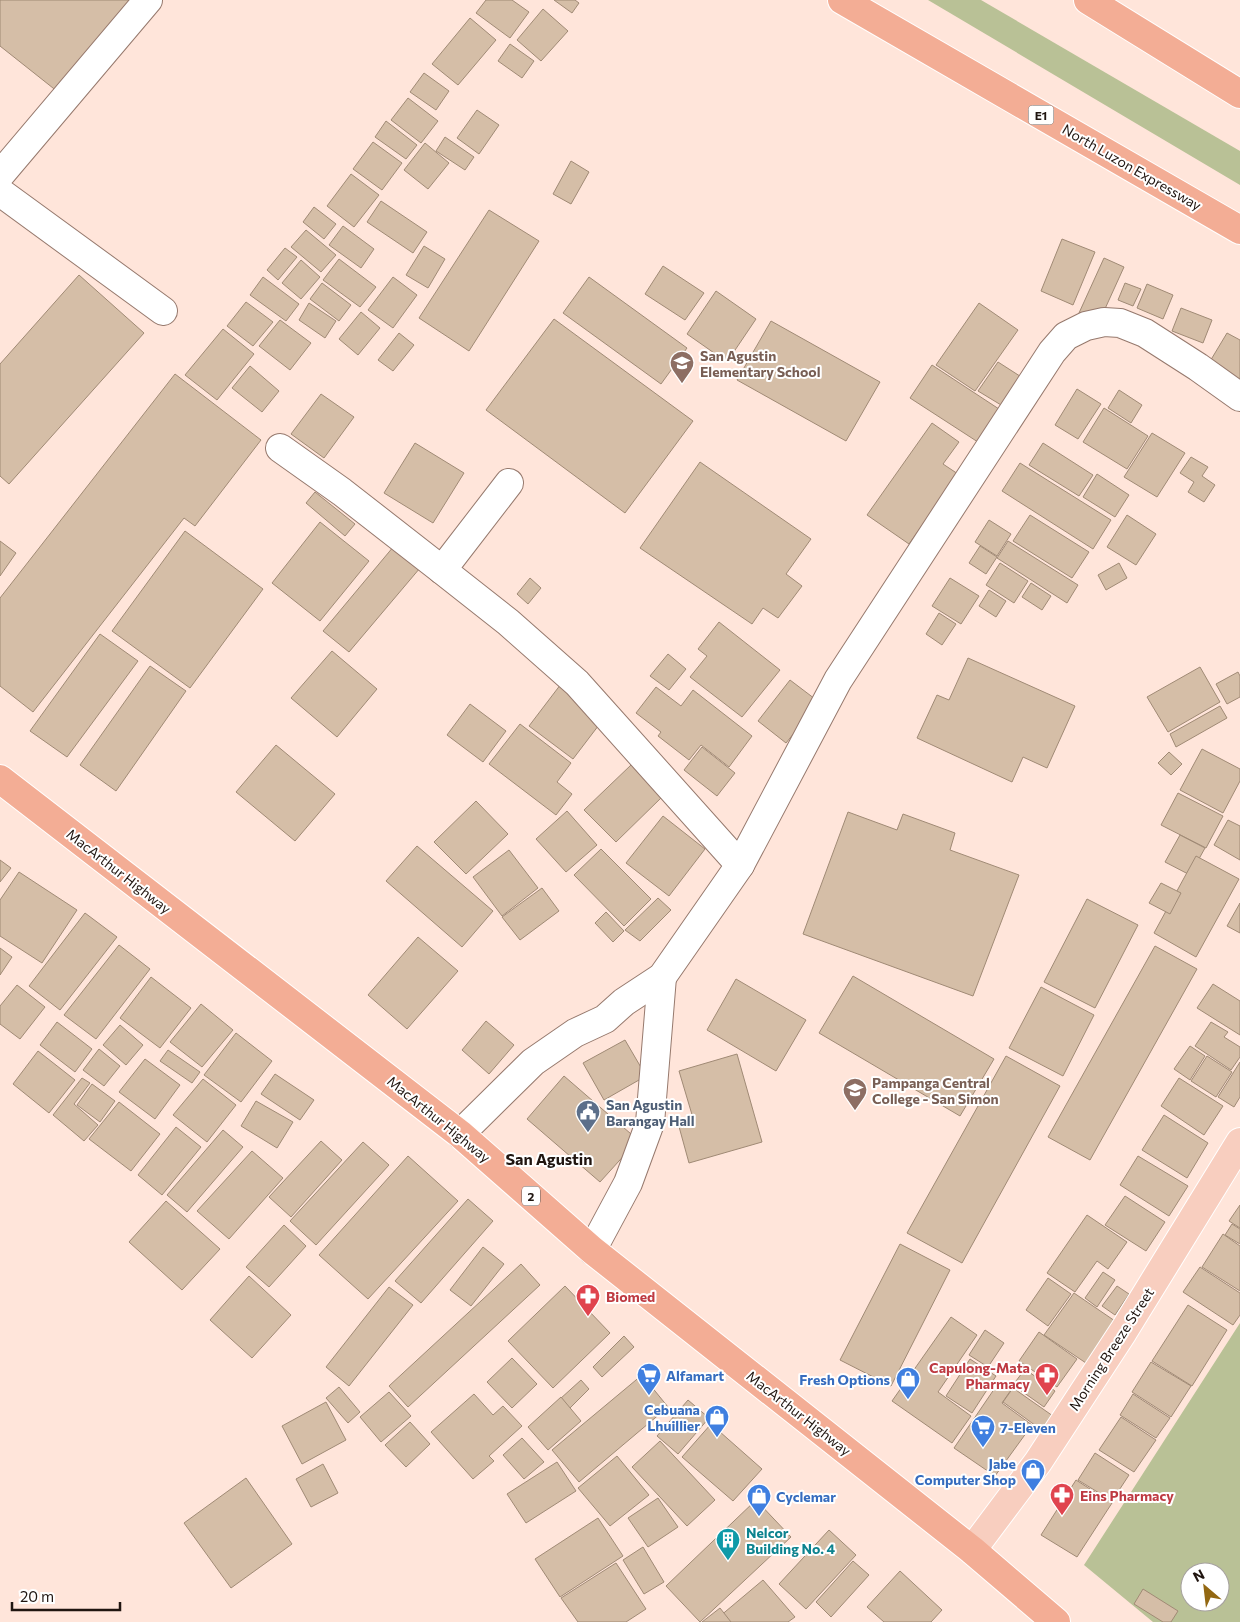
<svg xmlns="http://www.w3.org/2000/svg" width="1240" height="1622" viewBox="0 0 1240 1622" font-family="Commissioner,sans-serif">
	<rect width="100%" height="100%" fill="#ffe5da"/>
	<g fill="#b9c196" fill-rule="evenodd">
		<polygon points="928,0 981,0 1240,151 1240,185"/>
		<path d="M1240 1323V1622H1153L1084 1565ZM1190 1572H1220V1602H1190Z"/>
	</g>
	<g fill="#d5bea7" stroke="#a08a75">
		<polygon points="0,0 132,0 58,92 0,46"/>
		<polygon points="486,0 512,0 529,12 510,38 476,13"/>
		<polygon points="554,0 575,0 579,3 572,13"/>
		<polygon points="543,9 568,31 541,61 517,40"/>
		<polygon points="470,18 496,40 458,85 432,64"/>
		<polygon points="510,44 534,61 522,78 498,61"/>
		<polygon points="424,73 449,91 436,110 410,92"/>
		<polygon points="408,98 438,121 421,143 391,120"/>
		<polygon points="477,110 499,125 479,154 457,138"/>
		<polygon points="386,121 417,145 406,159 375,137"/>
		<polygon points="445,137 474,157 465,170 436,151"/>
		<polygon points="373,142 402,163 382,190 353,169"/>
		<polygon points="425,143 449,163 428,189 404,170"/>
		<polygon points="571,161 589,172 571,204 553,194"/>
		<polygon points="351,174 379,195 354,227 327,206"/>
		<polygon points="381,201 427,232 413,253 367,222"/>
		<polygon points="314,207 336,224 324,239 303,222"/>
		<polygon points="489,210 539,241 469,351 419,318"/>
		<polygon points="343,226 374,249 361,268 329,245"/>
		<polygon points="306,230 336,255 321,272 291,247"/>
		<polygon points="1062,239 1095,252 1073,305 1041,291"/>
		<polygon points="424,246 445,259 428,288 406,275"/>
		<polygon points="285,248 297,257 278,280 267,270"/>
		<polygon points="1104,258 1124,267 1099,322 1079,313"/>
		<polygon points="339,259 376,287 360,307 323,280"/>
		<polygon points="301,260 320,277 301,299 282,283"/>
		<polygon points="663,266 704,293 685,320 645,294"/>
		<polygon points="79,275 144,333 9,484 0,476 0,364"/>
		<polygon points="263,277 299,304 286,321 250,295"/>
		<polygon points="393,277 417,295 393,328 368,310"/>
		<polygon points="589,277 687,348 661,384 563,313"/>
		<polygon points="322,283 351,305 339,321 310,299"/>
		<polygon points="1125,283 1141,289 1133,306 1118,300"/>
		<polygon points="1147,284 1173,295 1163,319 1137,308"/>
		<polygon points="716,291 756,319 727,362 687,334"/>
		<polygon points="246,302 273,322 253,346 227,326"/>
		<polygon points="309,303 336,321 325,338 299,320"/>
		<polygon points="979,303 1018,330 975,391 936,365"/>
		<polygon points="1181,308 1212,320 1203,343 1172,331"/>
		<polygon points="361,312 380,328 358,355 339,339"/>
		<polygon points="554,319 693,421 625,513 486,410"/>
		<polygon points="280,320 311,343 290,370 259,346"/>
		<polygon points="771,321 880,382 846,441 737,380"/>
		<polygon points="223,329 254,354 217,400 185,375"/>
		<polygon points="399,333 414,345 393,371 378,360"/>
		<polygon points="1227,333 1240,340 1240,381 1209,363"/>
		<polygon points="998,362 1026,380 1006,408 978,391"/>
		<polygon points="932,365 1002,411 981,444 910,398"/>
		<polygon points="250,366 279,391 262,412 232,388"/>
		<polygon points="175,374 261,440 195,526 184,518 33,712 0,686 0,598"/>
		<polygon points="1077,389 1101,404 1078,439 1055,425"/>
		<polygon points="1119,390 1142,405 1131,423 1108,408"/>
		<polygon points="321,394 354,417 324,458 291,434"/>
		<polygon points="1104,408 1148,436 1127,469 1083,442"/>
		<polygon points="932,423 959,442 943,464 958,474 909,544 867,515"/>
		<polygon points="1152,433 1185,453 1157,497 1124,477"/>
		<polygon points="415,443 464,473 433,523 384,493"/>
		<polygon points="1043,443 1093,475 1079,496 1029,465"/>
		<polygon points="1191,457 1208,467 1202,476 1215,485 1204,502 1188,492 1194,482 1180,473"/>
		<polygon points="700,462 811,539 786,574 802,586 778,618 763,608 752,624 640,548"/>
		<polygon points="1020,463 1111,520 1093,549 1002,491"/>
		<polygon points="1097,474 1129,495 1115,517 1083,497"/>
		<polygon points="315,492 355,524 345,536 306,503"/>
		<polygon points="1030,515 1089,552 1072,578 1013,541"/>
		<polygon points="1127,515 1156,534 1136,565 1107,547"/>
		<polygon points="989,520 1011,534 997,556 975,542"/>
		<polygon points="320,522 369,561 320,621 272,583"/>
		<polygon points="185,531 263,589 190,688 112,631"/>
		<polygon points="0,541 16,553 0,576"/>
		<polygon points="1008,541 1078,585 1067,603 997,558"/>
		<polygon points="394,546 420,568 349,652 323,631"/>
		<polygon points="980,546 997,557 986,574 969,563"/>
		<polygon points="1000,563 1028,581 1014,603 986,585"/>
		<polygon points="1119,563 1127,578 1106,590 1098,575"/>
		<polygon points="530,578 541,588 528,604 517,594"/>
		<polygon points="950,578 979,596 961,624 932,606"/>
		<polygon points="1031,583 1051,596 1042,610 1022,597"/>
		<polygon points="989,590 1006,601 996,617 979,606"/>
		<polygon points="939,613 956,624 942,645 926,634"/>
		<polygon points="719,622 780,670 742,717 690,677 707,656 698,649"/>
		<polygon points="100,634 138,661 67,757 30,731"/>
		<polygon points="332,651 377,689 337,737 291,698"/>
		<polygon points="668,654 686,669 669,690 650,676"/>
		<polygon points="968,658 1075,706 1047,768 1023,757 1012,782 917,738 937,695 949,700"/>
		<polygon points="150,666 186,691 116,791 80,765"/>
		<polygon points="1200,667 1220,702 1168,732 1147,697"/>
		<polygon points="1238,672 1240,676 1240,697 1227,704 1216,684"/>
		<polygon points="790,680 819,702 786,743 758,721"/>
		<polygon points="561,684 605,717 573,759 529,726"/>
		<polygon points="656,687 681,706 693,690 752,736 729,767 701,745 689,760 658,736 661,732 636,713"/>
		<polygon points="470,704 506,731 483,762 447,735"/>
		<polygon points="1220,706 1227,718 1176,747 1170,734"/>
		<polygon points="520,724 571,763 557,782 572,794 556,815 489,764"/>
		<polygon points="276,745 335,794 295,841 236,792"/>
		<polygon points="702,747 735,773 717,796 684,770"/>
		<polygon points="1202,749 1240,769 1240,781 1223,813 1180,790"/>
		<polygon points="1169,752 1182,764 1171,775 1158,763"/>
		<polygon points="631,765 662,797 616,842 584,810"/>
		<polygon points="1178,793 1223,816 1206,848 1161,825"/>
		<polygon points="476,801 508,834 466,874 434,842"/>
		<polygon points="567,811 597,845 566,872 536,839"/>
		<polygon points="848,812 897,830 903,814 955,833 950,850 1019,875 973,996 803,934"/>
		<polygon points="663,816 705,849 669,896 626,863"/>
		<polygon points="1228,820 1240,826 1240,860 1214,845"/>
		<polygon points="1180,835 1205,848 1190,875 1165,862"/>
		<polygon points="417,846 493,911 462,947 386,881"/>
		<polygon points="601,849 651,899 624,926 574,875"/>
		<polygon points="509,850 538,888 502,916 473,877"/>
		<polygon points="1196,856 1239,879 1196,957 1154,933"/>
		<polygon points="0,860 11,868 0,882"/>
		<polygon points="19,872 77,910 42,963 0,936 0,900"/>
		<polygon points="1161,883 1181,893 1170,914 1149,903"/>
		<polygon points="542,888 559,911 520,940 502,917"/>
		<polygon points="658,898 671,910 640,941 625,930"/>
		<polygon points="1087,899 1138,925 1095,1008 1044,982"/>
		<polygon points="1240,903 1240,933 1227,926"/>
		<polygon points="606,912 624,931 613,942 595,923"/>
		<polygon points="85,913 117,937 60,1010 29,986"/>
		<polygon points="418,937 458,971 407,1029 368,995"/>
		<polygon points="119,945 150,969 96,1039 64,1015"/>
		<polygon points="1155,946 1197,969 1090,1160 1048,1137"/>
		<polygon points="0,948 12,957 0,975"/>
		<polygon points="853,976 994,1059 960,1116 819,1033"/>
		<polygon points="151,977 191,1008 160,1048 120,1018"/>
		<polygon points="736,979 806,1020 776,1071 707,1030"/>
		<polygon points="1213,984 1240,1001 1240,1035 1197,1008"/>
		<polygon points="17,985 45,1007 20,1039 0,1024 0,1006"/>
		<polygon points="1041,987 1094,1015 1063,1076 1009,1048"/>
		<polygon points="201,1004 233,1030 202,1067 170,1042"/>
		<polygon points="486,1021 514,1045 489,1074 462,1050"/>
		<polygon points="57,1022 92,1049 75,1072 40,1045"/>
		<polygon points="1211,1022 1228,1032 1224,1037 1240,1047 1240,1057 1231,1070 1195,1046"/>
		<polygon points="120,1025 143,1045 126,1065 103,1045"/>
		<polygon points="236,1033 272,1061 241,1102 204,1075"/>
		<polygon points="625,1040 646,1076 604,1100 583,1063"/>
		<polygon points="1190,1046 1205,1056 1190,1080 1174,1069"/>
		<polygon points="99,1049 120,1066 104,1086 83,1070"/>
		<polygon points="168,1050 200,1072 192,1083 160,1061"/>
		<polygon points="38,1051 75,1080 49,1113 13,1084"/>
		<polygon points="737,1054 762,1142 689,1163 678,1123 693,1118 679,1071"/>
		<polygon points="1006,1056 1060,1086 962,1263 907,1233"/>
		<polygon points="1207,1056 1232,1072 1216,1097 1191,1081"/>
		<polygon points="145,1059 180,1085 155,1119 119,1092"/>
		<polygon points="1240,1062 1240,1097 1234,1107 1218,1097"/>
		<polygon points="275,1074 314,1100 300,1120 261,1094"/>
		<polygon points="564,1076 638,1140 600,1182 527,1119"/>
		<polygon points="82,1078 90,1083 74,1104 98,1125 84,1141 53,1115"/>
		<polygon points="1179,1078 1223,1106 1204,1135 1161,1106"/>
		<polygon points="203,1079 236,1105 207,1142 173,1115"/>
		<polygon points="92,1084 115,1101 100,1122 77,1105"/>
		<polygon points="256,1101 293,1122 277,1148 241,1126"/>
		<polygon points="119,1102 160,1134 131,1171 89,1139"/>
		<polygon points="1164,1115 1208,1143 1187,1178 1142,1150"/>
		<polygon points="176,1127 201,1147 162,1195 138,1175"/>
		<polygon points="223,1130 243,1147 187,1212 167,1195"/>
		<polygon points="321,1141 342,1160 291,1217 269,1197"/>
		<polygon points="363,1142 389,1165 316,1245 290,1221"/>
		<polygon points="252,1151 283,1178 229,1239 197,1211"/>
		<polygon points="408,1156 458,1201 368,1299 319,1255"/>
		<polygon points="1138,1156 1188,1186 1169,1216 1120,1185"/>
		<polygon points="1125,1196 1165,1222 1146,1251 1105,1225"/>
		<polygon points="468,1199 493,1221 421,1303 395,1281"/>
		<polygon points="166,1201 220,1249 182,1290 129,1242"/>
		<polygon points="1240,1205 1240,1228 1229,1221"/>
		<polygon points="1087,1215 1127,1242 1108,1269 1097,1261 1075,1292 1047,1273"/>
		<polygon points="1232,1224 1240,1229 1240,1244 1225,1235"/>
		<polygon points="284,1225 306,1246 269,1287 246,1267"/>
		<polygon points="1223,1234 1240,1246 1240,1291 1202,1267"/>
		<polygon points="900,1244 950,1270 891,1386 840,1360"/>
		<polygon points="483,1247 504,1264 471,1306 450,1290"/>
		<polygon points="521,1264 540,1285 408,1407 389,1386"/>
		<polygon points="1200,1267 1240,1293 1240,1315 1233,1325 1183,1292"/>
		<polygon points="1103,1272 1115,1280 1097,1307 1085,1298"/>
		<polygon points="249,1276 291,1315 252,1358 210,1320"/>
		<polygon points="1048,1278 1071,1294 1048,1326 1026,1310"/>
		<polygon points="565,1286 610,1333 553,1388 508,1341"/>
		<polygon points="1117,1286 1129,1294 1115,1315 1102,1306"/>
		<polygon points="389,1287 413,1305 349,1386 326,1367"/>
		<polygon points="1074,1293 1115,1321 1086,1363 1044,1335"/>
		<polygon points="1188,1305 1227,1330 1192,1386 1152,1361"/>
		<polygon points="951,1317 977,1335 938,1392 971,1416 952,1443 892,1401"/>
		<polygon points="985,1330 1004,1343 988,1367 969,1355"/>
		<polygon points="1039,1332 1077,1359 1057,1387 1019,1361"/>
		<polygon points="624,1336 634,1347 602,1377 593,1367"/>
		<polygon points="512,1358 537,1384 512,1408 487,1382"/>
		<polygon points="970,1359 996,1376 972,1413 946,1396"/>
		<polygon points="1151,1362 1191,1386 1171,1417 1132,1392"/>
		<polygon points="1025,1369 1055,1391 1044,1407 1013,1385"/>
		<polygon points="642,1375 668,1407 579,1482 552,1450"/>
		<polygon points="581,1380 589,1389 569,1409 560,1399"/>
		<polygon points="999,1382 1011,1390 1002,1403 1032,1425 995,1476 954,1448"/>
		<polygon points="339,1387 360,1412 348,1423 326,1398"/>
		<polygon points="1013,1388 1053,1416 1043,1431 1003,1402"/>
		<polygon points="389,1392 411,1416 381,1442 360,1417"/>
		<polygon points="474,1394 493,1415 503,1406 522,1426 489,1456 494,1461 473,1479 431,1432"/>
		<polygon points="1133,1394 1170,1418 1156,1438 1120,1415"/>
		<polygon points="561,1397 581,1421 548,1450 528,1427"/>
		<polygon points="688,1400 709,1418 678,1454 657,1436"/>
		<polygon points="326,1402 346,1440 302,1464 282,1426"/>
		<polygon points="1121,1417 1156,1440 1134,1472 1099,1450"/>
		<polygon points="410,1422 430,1444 406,1467 385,1445"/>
		<polygon points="711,1424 762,1469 733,1501 682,1457"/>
		<polygon points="522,1438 544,1462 524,1479 503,1455"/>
		<polygon points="660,1441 715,1500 687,1526 632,1467"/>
		<polygon points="1095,1453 1129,1475 1112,1501 1078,1480"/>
		<polygon points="617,1456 649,1495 610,1526 578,1488"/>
		<polygon points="557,1462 576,1491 526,1523 507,1494"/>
		<polygon points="323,1464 338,1493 311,1507 296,1479"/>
		<polygon points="246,1478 292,1544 231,1588 184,1523"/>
		<polygon points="1076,1480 1112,1503 1077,1557 1041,1535"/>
		<polygon points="658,1498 678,1527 648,1547 628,1518"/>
		<polygon points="756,1500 791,1537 700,1622 666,1586"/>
		<polygon points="598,1518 623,1556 560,1597 535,1559"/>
		<polygon points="829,1530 856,1555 806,1609 779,1584"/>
		<polygon points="643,1547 664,1582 644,1594 623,1560"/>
		<polygon points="853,1561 869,1575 831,1617 816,1602"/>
		<polygon points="616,1563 646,1609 626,1622 578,1622 561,1598"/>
		<polygon points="900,1571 942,1610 931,1622 884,1622 867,1607"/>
		<polygon points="763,1580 795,1617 788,1622 713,1622"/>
		<polygon points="1143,1589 1178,1611 1171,1622 1163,1622 1134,1604"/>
		<polygon points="720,1608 731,1622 702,1622"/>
	</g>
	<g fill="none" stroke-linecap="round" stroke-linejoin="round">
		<defs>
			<g id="minor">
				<polyline points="0,175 148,0"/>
				<polyline points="0,192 163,311"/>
				<polyline points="280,448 342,492 442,570 508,622 577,683 740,865"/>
				<polyline points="442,570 509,483"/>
				<polyline points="460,1134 533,1062 575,1033 605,1019 624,1002 662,977 740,865 838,680 1052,352 1066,336 1086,326 1104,322 1120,323 1145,333 1198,367 1240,397"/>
				<polyline points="592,1250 628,1183 650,1123 662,977"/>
			</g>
			<polyline id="major" points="972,1550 1038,1462 1123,1332 1240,1142"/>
			<g id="highway">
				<polyline points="842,0 1240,230"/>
				<polyline points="1088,0 1240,94"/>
				<polyline points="0,779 460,1134 592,1250 972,1550 1056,1622"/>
			</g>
		</defs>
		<use href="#minor" stroke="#96796d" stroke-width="30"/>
		<use href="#major" stroke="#fff" stroke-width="30"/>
		<use href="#highway" stroke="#fff" stroke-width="30"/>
		<use href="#minor" stroke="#fff" stroke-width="28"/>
		<use href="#major" stroke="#f8cebf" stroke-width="28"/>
		<use href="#highway" stroke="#f3ad95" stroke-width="28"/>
	</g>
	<defs>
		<symbol id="school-pin" viewBox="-11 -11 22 30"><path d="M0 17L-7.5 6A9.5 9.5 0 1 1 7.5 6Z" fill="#8d6e63" stroke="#fff"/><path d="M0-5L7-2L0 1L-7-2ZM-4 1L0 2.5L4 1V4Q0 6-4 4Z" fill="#fff"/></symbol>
		<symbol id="university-pin" viewBox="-11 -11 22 30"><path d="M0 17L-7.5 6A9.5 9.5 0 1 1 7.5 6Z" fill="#8d6e63" stroke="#fff"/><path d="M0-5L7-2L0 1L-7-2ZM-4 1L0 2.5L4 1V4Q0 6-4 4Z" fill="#fff"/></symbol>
		<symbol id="civic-pin" viewBox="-11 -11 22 30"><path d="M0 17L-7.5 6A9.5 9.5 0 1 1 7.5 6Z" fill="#5c6f8a" stroke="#fff"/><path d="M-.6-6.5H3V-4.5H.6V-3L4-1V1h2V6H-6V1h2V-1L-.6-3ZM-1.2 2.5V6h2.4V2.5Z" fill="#fff"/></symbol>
		<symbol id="pharmacy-pin" viewBox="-11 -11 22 30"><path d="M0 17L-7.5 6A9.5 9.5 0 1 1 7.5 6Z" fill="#e0444e" stroke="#fff"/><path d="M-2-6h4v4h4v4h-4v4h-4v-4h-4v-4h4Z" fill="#fff"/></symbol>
		<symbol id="supermarket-pin" viewBox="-11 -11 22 30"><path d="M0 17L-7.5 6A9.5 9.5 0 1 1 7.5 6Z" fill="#3f7fe0" stroke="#fff"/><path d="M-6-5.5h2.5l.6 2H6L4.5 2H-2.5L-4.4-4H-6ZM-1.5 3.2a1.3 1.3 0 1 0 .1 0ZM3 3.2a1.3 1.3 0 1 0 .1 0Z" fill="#fff"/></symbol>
		<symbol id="shop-pin" viewBox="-11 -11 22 30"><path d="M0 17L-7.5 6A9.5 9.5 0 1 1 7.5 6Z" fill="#3f7fe0" stroke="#fff"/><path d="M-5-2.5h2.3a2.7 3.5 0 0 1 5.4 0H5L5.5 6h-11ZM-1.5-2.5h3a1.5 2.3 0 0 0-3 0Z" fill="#fff"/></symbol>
		<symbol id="building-pin" viewBox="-11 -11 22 30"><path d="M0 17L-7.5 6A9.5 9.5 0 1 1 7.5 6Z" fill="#0f9aa8" stroke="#fff"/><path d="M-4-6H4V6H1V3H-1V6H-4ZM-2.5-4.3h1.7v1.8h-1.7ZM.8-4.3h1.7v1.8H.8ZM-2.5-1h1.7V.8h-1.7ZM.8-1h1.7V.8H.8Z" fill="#fff"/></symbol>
	</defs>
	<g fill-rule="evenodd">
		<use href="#school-pin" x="668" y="349" width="28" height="38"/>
		<use href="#university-pin" x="841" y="1076" width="28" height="38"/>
		<use href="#civic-pin" x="574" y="1098" width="28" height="38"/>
		<use href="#pharmacy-pin" x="574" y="1282" width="28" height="38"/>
		<use href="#supermarket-pin" x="635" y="1361" width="28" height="38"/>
		<use href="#pharmacy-pin" x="1033" y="1361" width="28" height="38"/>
		<use href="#shop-pin" x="894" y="1365" width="28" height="38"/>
		<use href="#shop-pin" x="703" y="1403" width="28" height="38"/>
		<use href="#supermarket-pin" x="969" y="1413" width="28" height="38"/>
		<use href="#shop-pin" x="1019" y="1457" width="28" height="38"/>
		<use href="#pharmacy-pin" x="1048" y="1481" width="28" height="38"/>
		<use href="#shop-pin" x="745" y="1482" width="28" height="38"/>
		<use href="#building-pin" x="714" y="1526" width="28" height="38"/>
	</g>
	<g text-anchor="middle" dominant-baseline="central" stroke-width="4" stroke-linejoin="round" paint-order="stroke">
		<g fill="#fff" stroke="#635b58" stroke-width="1">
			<rect x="1028.5" y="105.5" width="25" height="19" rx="4"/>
			<rect x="522" y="1186.5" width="18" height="19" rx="4"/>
		</g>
		<g font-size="12" font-weight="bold" fill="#201510">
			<text x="1041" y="115">E1</text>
			<text x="531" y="1196">2</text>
		</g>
		<g font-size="14" fill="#201510" stroke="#fff">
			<text transform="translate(1132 167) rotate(30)">North Luzon Expressway</text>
			<text transform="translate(119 871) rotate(38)">MacArthur Highway</text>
			<text transform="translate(439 1119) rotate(39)">MacArthur Highway</text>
			<text transform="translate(1111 1349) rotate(-57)">Morning Breeze Street</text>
			<text transform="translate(799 1413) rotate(38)">MacArthur Highway</text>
		</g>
		<g font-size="14" font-weight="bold" fill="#785e54" stroke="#fff" text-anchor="start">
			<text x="700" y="355">San Agustin<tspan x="700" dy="16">Elementary School</tspan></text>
			<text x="872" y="1082">Pampanga Central<tspan x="872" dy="16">College - San Simon</tspan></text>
		</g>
		<g font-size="14" font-weight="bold" fill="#4e5e75" stroke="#fff" text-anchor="start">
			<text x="606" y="1104">San Agustin<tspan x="606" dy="16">Barangay Hall</tspan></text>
		</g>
		<g font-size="14" font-weight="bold" fill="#be3a42" stroke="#fff" text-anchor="start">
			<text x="606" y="1296">Biomed</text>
			<text x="1030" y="1367" text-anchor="end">Capulong-Mata<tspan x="1030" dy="16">Pharmacy</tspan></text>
			<text x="1080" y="1495">Eins Pharmacy</text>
		</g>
		<g font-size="14" font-weight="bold" fill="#366cbe" stroke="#fff" text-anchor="start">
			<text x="666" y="1375">Alfamart</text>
			<text x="890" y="1379" text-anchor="end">Fresh Options</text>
			<text x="700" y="1409" text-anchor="end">Cebuana<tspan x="700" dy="16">Lhuillier</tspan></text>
			<text x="1000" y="1427">7-Eleven</text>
			<text x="1016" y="1463" text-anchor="end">Jabe<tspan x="1016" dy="16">Computer Shop</tspan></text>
			<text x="776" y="1496">Cyclemar</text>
		</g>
		<g font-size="14" font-weight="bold" fill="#0d838f" stroke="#fff" text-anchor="start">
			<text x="746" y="1532">Nelcor<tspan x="746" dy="16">Building No. 4</tspan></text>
		</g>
		<g font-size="16" font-weight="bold" fill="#201510" stroke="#fff">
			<text x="549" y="1158">San Agustin</text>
		</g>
	</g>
	<g transform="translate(1205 1587) rotate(332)"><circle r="24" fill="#ffffff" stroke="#a6a19f"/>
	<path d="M0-4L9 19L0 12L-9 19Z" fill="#936812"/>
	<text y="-8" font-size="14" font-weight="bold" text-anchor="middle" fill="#201510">N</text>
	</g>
	<path d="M12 1602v8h108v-8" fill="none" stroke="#201510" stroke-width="2.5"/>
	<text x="20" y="1602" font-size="15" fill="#201510" stroke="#ffffff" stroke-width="4" paint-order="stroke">20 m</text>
</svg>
